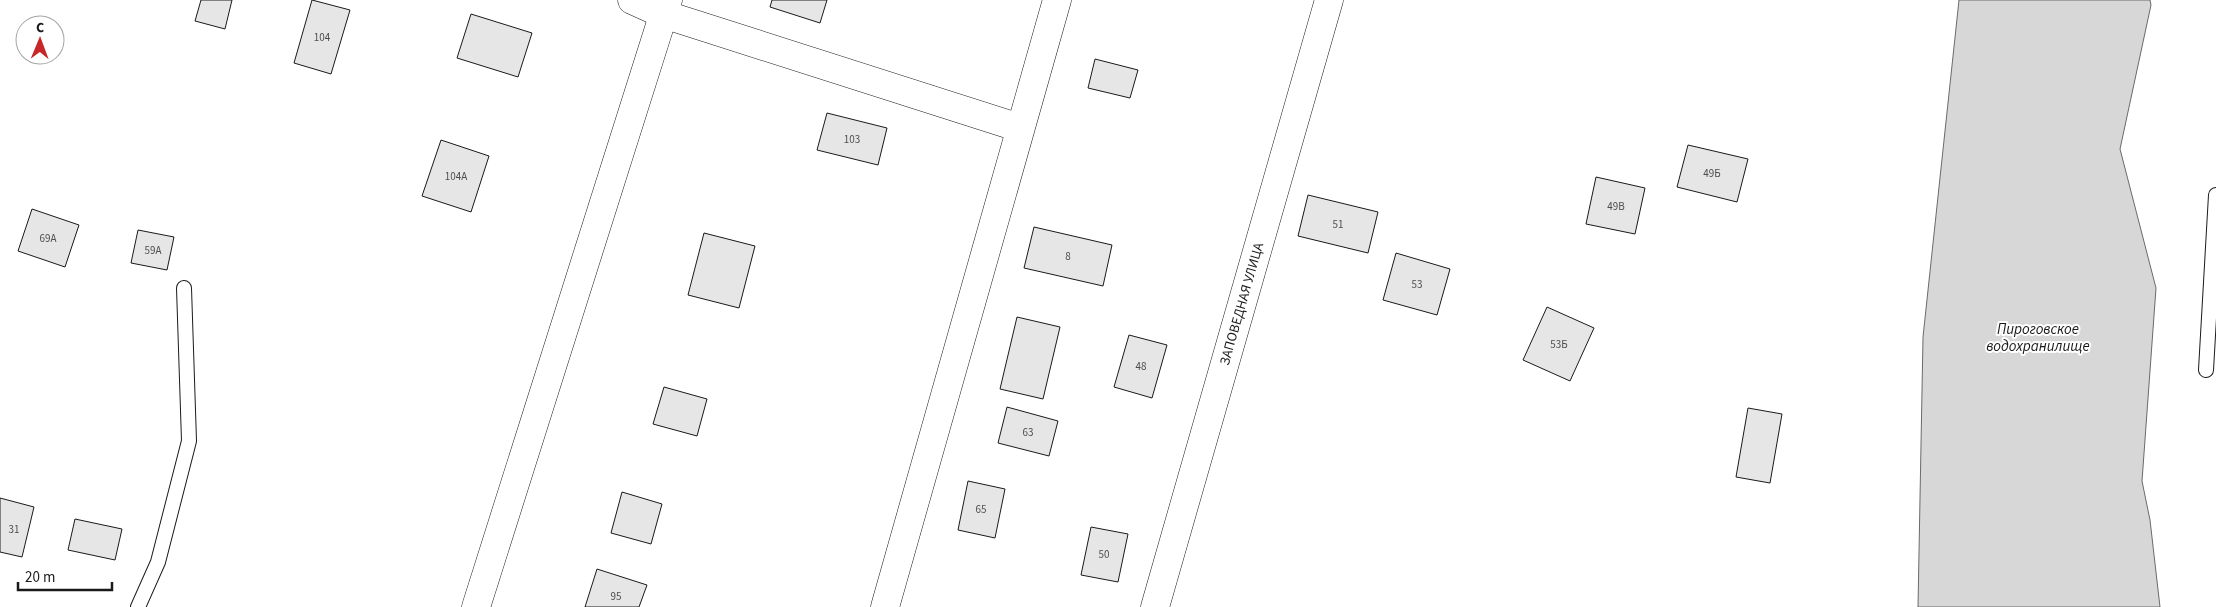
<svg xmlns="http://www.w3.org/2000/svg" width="2216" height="607" viewBox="0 0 2216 607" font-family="'Source Sans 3',sans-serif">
	<rect width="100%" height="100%" fill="#fff"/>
	<polygon fill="#d7d7d7" stroke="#6a6a6a" points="1959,0 2150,0 2151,5 2120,149 2156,288 2142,481 2150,520 2160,607 1918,607 1923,337"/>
	<g fill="#e6e6e6" stroke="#1a1a1a">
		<polygon points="201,0 232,0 225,29 195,21"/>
		<polygon points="312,0 350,10 331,74 294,63"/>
		<polygon points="772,0 827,0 820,23 770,7"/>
		<polygon points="471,14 532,33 518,77 457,58"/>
		<polygon points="1095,59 1138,70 1130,98 1088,88"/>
		<polygon points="827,113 887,128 878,165 817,150"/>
		<polygon points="441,140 489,156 471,212 422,196"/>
		<polygon points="1688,145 1748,159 1737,202 1677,187"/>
		<polygon points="1596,177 1645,188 1635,234 1586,224"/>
		<polygon points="1308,195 1378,212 1368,253 1298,236"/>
		<polygon points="32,209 79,225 65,267 18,251"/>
		<polygon points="1034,227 1112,245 1103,286 1024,268"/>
		<polygon points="138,230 174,237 167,270 131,263"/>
		<polygon points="704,233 755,246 739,308 688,295"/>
		<polygon points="1396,253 1450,269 1437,315 1383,300"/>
		<polygon points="1547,307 1594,328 1570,381 1523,360"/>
		<polygon points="1017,317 1060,327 1043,399 1000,389"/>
		<polygon points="1129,335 1167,345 1152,398 1114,387"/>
		<polygon points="664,387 707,399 697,436 653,424"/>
		<polygon points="1007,407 1058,421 1049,456 998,443"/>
		<polygon points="1748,408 1782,414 1770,483 1736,477"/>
		<polygon points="968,481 1005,489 995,538 958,530"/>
		<polygon points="622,492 662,504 651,544 611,533"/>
		<polygon points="0,498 34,507 22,557 0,552"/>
		<polygon points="75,519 122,529 115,560 68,550"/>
		<polygon points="1091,527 1128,534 1118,582 1081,575"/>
		<polygon points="597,569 647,585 639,607 585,607"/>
	</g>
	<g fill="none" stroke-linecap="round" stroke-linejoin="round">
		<defs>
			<g id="lane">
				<polyline points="2206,370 2216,195"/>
				<polyline points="138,607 158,562 189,441 184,288"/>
			</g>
			<g id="street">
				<polyline points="632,0 663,14 1020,128"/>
				<polyline points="476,607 668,0"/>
				<polyline points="885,607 1057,0"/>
				<polyline points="1155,607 1329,0"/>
			</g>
		</defs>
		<use href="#lane" stroke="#1a1a1a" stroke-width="16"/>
		<use href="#street" stroke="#1a1a1a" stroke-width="29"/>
		<use href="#lane" stroke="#fff" stroke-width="14"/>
		<use href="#street" stroke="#fff" stroke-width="28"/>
	</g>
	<g text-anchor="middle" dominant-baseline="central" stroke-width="4" stroke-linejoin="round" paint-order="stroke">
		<g font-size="11" fill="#4d4d4d">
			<text x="322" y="37">104</text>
			<text x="852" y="139">103</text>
			<text x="1712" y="173">49Б</text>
			<text x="456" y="176">104А</text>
			<text x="1616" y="206">49В</text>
			<text x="1338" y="224">51</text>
			<text x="48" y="238">69А</text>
			<text x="153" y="250">59А</text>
			<text x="1068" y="256">8</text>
			<text x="1417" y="284">53</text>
			<text x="1559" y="344">53Б</text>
			<text x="1141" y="366">48</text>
			<text x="1028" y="432">63</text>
			<text x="981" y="509">65</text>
			<text x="14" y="529">31</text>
			<text x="1104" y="554">50</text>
			<text x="616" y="596">95</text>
		</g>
		<g font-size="14" fill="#1a1a1a" stroke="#fff">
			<text transform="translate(1242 304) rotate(-74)">ЗАПОВЕДНАЯ УЛИЦА</text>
		</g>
		<g font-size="15" font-style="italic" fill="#1a1a1a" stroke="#fff">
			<text x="2038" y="329">Пироговское<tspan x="2038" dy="17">водохранилище</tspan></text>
		</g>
	</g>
	<g transform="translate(40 40) rotate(1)"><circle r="24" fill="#ffffff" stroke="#a3a3a3"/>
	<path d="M0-4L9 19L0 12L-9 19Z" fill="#c62828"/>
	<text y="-8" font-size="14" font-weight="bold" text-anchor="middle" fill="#1a1a1a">С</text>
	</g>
	<path d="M18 582v8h94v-8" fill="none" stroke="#1a1a1a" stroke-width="2.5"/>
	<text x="25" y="582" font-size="15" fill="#1a1a1a" stroke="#ffffff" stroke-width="4" paint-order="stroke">20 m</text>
</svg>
